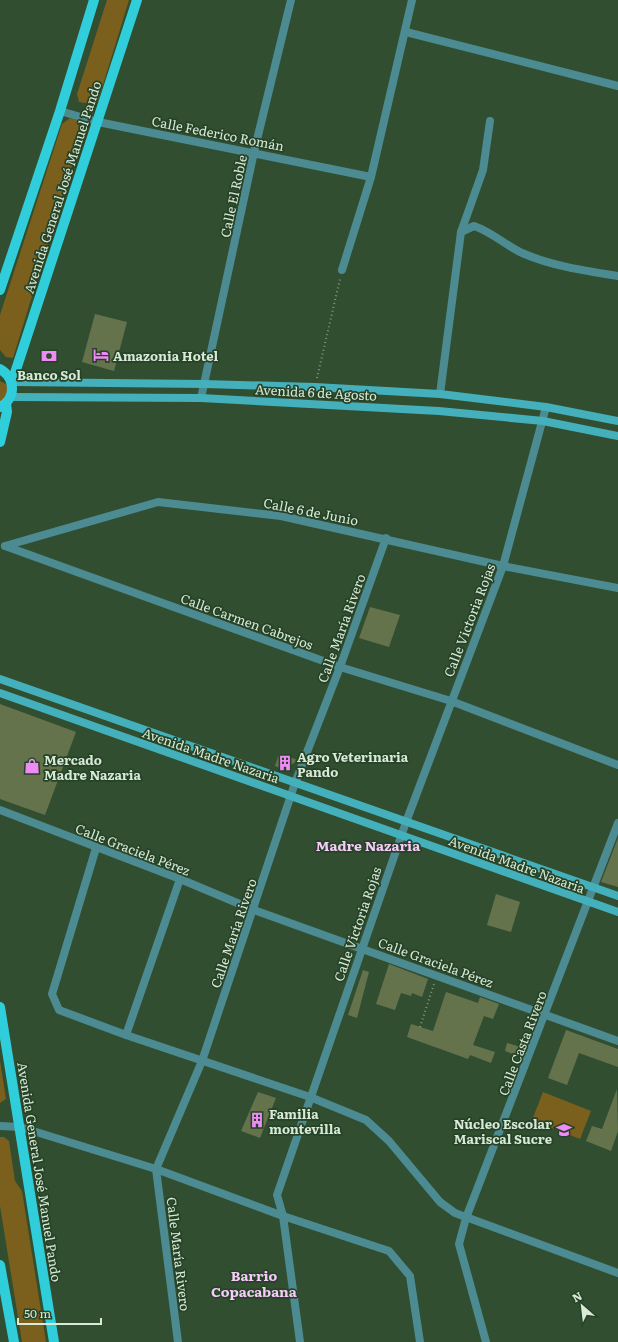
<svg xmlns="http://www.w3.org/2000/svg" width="618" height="1342" viewBox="0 0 618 1342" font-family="Literata,serif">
	<rect width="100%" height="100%" fill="#314e31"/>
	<g fill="#7b5f1d">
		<polygon points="107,0 129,0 98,101 92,104 79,102 77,94"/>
		<polygon points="70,118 80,121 83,130 13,358 6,357 0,350 0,315 62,124"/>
		<polygon points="0,381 6,384 8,388 6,397 0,403"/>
		<polygon points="0,1061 6,1099 0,1103"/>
		<polygon points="543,1092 591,1111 580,1139 532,1120"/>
		<polygon points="0,1137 4,1137 9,1141 15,1181 22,1191 46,1342 22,1342 0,1206"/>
	</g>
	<g fill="#65734c">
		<polygon points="95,314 127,322 114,371 82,362"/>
		<polygon points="370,607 400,615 389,647 359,638"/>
		<polygon points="0,704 76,732 45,815 0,799"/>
		<polygon points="279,754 298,760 284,770 275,766"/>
		<polygon points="618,838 618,887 601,882"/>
		<polygon points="496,894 520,902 511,932 487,925"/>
		<polygon points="389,964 428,979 422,997 412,993 411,996 401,993 395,1010 376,1004"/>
		<polygon points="363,970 369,972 357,1018 348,1015"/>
		<polygon points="446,992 478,1003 480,997 499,1004 493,1019 484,1016 473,1045 495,1052 491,1063 470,1055 468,1059 407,1037 411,1024 433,1031"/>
		<polygon points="566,1030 618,1049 618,1067 579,1053 567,1085 548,1078"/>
		<polygon points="507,1043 521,1047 518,1056 505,1051"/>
		<polygon points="617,1089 618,1131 611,1151 586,1141 592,1126 602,1129"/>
		<polygon points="258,1092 276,1098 260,1138 241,1131"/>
	</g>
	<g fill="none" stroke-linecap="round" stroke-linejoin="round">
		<g stroke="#829982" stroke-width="2" stroke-dasharray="1 3" stroke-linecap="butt">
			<polyline points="317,378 340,279"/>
			<polyline points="420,1027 434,984"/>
		</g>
		<g stroke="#4c8b92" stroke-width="8">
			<polyline points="406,32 618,86"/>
			<polyline points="60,111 98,122 371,177"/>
			<polyline points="461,232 483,170 490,121"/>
			<polyline points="342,270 371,177 412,0"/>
			<path d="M440 394 461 232 474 226C492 232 505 245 522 253 552 266 586 271 618 276"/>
			<polyline points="201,398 254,152 291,0"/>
			<polyline points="5,546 340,667 451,701 618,765"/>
			<polyline points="5,546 158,502 281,516 503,566 618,588"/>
			<polyline points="0,810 180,879 254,910 618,1041"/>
			<polyline points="96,848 52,994 59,1010 126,1035 310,1097 366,1120 389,1141 440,1202 455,1213 618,1273"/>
			<polyline points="126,1035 180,879"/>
			<polyline points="0,1126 20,1127 156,1169 283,1216 389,1251 410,1276 420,1342"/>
			<polyline points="178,1342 156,1169 202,1061 295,783 340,667 386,538"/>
			<polyline points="300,1342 283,1216 277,1195 406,822 503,566 546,407"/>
			<polyline points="486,1342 459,1244 466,1218 618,823"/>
		</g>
		<g stroke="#43b0bb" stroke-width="8">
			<polyline points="12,382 204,384 315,387 440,394 546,407 618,421"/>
			<polyline points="10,397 201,398 439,411 543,421 618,436"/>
			<polyline points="0,679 618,896"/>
			<polyline points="0,693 618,912"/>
		</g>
		<g stroke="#30cddb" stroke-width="10">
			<polyline points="0,290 60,111 94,0"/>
			<path d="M0 369C16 378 16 399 0 407"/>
			<polyline points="12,382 137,0"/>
			<polyline points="0,442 7,412 6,403"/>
			<polyline points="0,1007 54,1342"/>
			<polyline points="0,1265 14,1342"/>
		</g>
	</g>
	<defs>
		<symbol id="hotel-bare" viewBox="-9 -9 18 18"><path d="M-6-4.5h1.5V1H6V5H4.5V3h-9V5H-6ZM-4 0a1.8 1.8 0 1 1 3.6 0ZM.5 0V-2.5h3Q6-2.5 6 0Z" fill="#ef8bf6" stroke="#264327" stroke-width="2.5" paint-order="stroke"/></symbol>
		<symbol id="bank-bare" viewBox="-9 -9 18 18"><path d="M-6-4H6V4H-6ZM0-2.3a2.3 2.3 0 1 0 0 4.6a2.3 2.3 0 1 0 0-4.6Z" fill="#ef8bf6" stroke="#264327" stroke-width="2.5" paint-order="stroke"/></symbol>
		<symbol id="building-bare" viewBox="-9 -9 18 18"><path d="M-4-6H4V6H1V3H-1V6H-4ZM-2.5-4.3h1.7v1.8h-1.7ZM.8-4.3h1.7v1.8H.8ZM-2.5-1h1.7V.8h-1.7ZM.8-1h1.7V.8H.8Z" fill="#ef8bf6" stroke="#264327" stroke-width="2.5" paint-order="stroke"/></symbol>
		<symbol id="shop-bare" viewBox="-9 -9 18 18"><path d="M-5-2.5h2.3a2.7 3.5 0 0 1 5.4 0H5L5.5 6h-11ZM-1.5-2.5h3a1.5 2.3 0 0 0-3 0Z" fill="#ef8bf6" stroke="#264327" stroke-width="2.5" paint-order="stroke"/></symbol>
		<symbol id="school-bare" viewBox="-9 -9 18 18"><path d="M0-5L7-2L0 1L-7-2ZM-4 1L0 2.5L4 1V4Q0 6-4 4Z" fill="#ef8bf6" stroke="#264327" stroke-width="2.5" paint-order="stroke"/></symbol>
	</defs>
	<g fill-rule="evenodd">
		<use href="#hotel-bare" x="90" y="344" width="22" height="22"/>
		<use href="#bank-bare" x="38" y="345" width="22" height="22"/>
		<use href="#building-bare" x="274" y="752" width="22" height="22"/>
		<use href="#shop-bare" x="21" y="755" width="22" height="22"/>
		<use href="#building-bare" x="246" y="1109" width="22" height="22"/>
		<use href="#school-bare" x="553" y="1119" width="22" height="22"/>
	</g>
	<g text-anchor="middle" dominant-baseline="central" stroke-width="3.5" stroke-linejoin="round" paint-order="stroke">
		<g font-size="13" fill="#d8e9d7" stroke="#264327">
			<text transform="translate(218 133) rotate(11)">Calle Federico Román</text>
			<text transform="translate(62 187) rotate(-72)">Avenida General José Manuel Pando</text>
			<text transform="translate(233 196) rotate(-78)">Calle El Roble</text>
			<text transform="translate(316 392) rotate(3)">Avenida 6 de Agosto</text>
			<text transform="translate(311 511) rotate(11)">Calle 6 de Junio</text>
			<text transform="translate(469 620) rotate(-69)">Calle Victoria Rojas</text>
			<text transform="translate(247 621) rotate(20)">Calle Carmen Cabrejos</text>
			<text transform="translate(341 628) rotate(-70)">Calle María Rivero</text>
			<text transform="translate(211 755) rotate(19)">Avenida Madre Nazaria</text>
			<text transform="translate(133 849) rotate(21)">Calle Graciela Pérez</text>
			<text transform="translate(517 864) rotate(20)">Avenida Madre Nazaria</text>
			<text transform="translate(357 924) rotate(-71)">Calle Victoria Rojas</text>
			<text transform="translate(233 933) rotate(-71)">Calle María Rivero</text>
			<text transform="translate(436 962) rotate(20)">Calle Graciela Pérez</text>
			<text transform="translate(522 1043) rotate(-69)">Calle Casta Rivero</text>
			<text transform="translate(40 1172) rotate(81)">Avenida General José Manuel Pando</text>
			<text transform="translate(179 1254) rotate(83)">Calle María Rivero</text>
		</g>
		<g font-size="13" font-weight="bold" fill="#d8e9d7" stroke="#264327" text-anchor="start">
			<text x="113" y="355">Amazonia Hotel</text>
			<text x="49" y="374" text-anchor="middle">Banco Sol</text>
			<text x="297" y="756">Agro Veterinaria<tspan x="297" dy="15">Pando</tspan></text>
			<text x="44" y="759">Mercado<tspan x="44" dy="15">Madre Nazaria</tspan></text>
			<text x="269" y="1113">Familia<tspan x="269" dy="15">montevilla</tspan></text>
			<text x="552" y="1123" text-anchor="end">Núcleo Escolar<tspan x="552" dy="15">Mariscal Sucre</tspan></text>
		</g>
		<g font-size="14" font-weight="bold" fill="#f8cbfb" stroke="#264327">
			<text x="368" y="845">Madre Nazaria</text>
			<text x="254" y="1275">Barrio<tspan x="254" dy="16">Copacabana</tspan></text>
		</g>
	</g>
	<g transform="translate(582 1306) rotate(332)" stroke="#264327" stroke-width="3" paint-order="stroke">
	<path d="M0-3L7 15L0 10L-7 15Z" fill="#d8e9d7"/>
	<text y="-6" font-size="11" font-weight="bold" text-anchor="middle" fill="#d8e9d7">N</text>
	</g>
	<path d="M18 1318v6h83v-6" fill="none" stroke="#d8e9d7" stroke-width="2"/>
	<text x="24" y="1318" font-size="12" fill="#d8e9d7" stroke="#264327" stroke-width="3" paint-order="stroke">50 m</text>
</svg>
